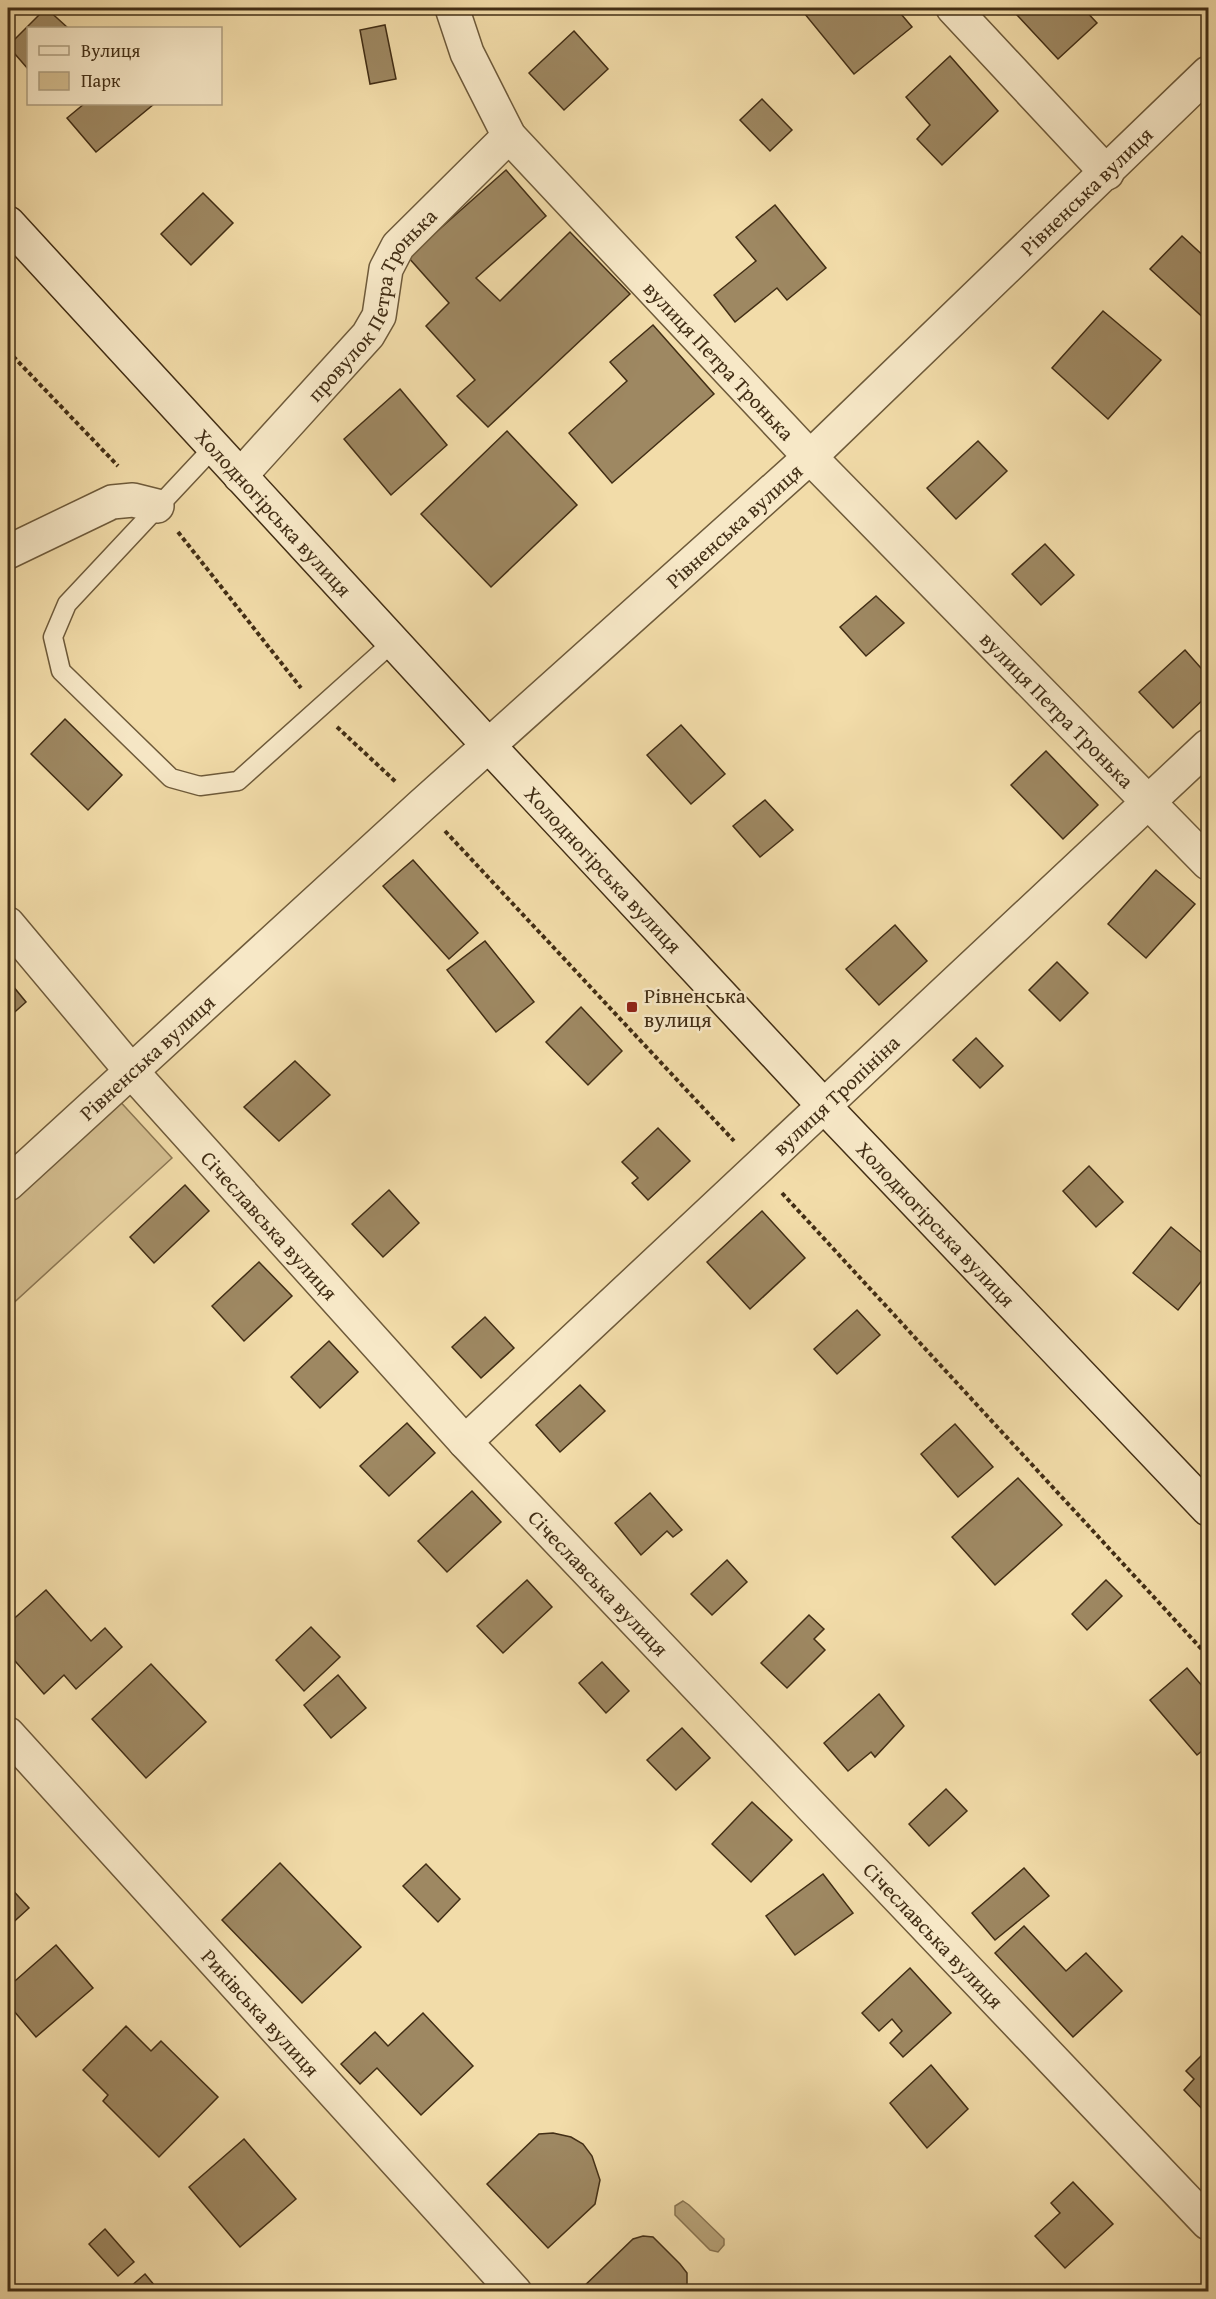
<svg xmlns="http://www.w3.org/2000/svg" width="1216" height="2299" viewBox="0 0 1216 2299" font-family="'Gentium Book Plus',serif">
	<rect width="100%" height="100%" fill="#f2dca9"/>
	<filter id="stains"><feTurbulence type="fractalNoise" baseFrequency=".00333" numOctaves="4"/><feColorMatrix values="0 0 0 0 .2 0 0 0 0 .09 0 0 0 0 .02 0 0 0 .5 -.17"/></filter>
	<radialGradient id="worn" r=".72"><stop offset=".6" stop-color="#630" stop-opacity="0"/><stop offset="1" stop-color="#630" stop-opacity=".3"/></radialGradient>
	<polygon fill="#d4be90" stroke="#8b7652" stroke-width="1.5" points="115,1096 172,1158 8,1308 8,1194"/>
	<polygon fill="#b6a177" stroke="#887350" stroke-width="1.5" points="683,2201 689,2205 724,2239 724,2245 718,2252 710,2250 675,2215 675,2206"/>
	<g fill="#9e8862" stroke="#422e15" stroke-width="1.5">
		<polygon points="46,8 68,28 28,28 28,69 8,46"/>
		<polygon points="811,8 896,8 912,27 854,74 804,13"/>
		<polygon points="1025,8 1083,8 1097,23 1058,59 1017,15"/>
		<polygon points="385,25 396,79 370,84 360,30"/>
		<polygon points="574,31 608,69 564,110 529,73"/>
		<polygon points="950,56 998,111 942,165 917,139 930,125 906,97"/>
		<polygon points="762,99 792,130 770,151 740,120"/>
		<polygon points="84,104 154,104 96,152 67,118"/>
		<polygon points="506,170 546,216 476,278 500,301 570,232 630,294 488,427 457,396 475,380 426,326 449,303 408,257"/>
		<polygon points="203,193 233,223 191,265 161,234"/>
		<polygon points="775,205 826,268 787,300 777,288 735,322 714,295 756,261 736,237"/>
		<polygon points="1182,236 1208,260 1208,322 1150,269"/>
		<polygon points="1103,311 1161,360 1108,419 1052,368"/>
		<polygon points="653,325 714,394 612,483 569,433 627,381 610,362"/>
		<polygon points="400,389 447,445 391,495 344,439"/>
		<polygon points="507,431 577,505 491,587 421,514"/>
		<polygon points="978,441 1007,471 956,519 927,488"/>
		<polygon points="1045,544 1074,575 1041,605 1012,574"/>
		<polygon points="876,596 904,623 866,656 840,627"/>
		<polygon points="1185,650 1208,676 1208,695 1173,728 1139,692"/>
		<polygon points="65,719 122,775 88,810 31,754"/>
		<polygon points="681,725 725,774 691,804 647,755"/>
		<polygon points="1046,751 1098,805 1063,839 1011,785"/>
		<polygon points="765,800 793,830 760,857 733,826"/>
		<polygon points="413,860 478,933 449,959 383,886"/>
		<polygon points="1156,870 1195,904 1146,958 1108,924"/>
		<polygon points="895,925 927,961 879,1005 846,969"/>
		<polygon points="485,941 534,1002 496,1032 447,970"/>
		<polygon points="1057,962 1088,993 1060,1021 1029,990"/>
		<polygon points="8,980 26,1002 8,1018"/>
		<polygon points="581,1007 622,1051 588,1085 546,1042"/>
		<polygon points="976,1038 1003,1066 980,1088 953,1060"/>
		<polygon points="295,1061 330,1095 279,1141 244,1107"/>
		<polygon points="658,1128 690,1161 648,1200 632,1183 638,1178 622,1162"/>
		<polygon points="1089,1166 1123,1202 1096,1227 1063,1191"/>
		<polygon points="185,1185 209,1211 154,1263 130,1237"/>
		<polygon points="389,1190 419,1223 383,1257 352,1224"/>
		<polygon points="762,1211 805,1258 750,1309 707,1262"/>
		<polygon points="1171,1227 1208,1258 1208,1273 1178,1310 1133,1273"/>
		<polygon points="259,1262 292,1296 244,1341 212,1306"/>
		<polygon points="857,1310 880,1335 837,1374 814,1349"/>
		<polygon points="485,1317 514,1348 481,1378 452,1347"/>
		<polygon points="329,1341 358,1372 320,1408 291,1377"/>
		<polygon points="580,1385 605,1411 560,1452 536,1425"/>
		<polygon points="407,1423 435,1453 389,1496 360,1466"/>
		<polygon points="955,1424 993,1467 958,1497 921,1454"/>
		<polygon points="1018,1478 1062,1525 995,1585 952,1537"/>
		<polygon points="472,1491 501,1522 447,1572 418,1541"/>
		<polygon points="650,1493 682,1530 673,1537 667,1531 641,1555 615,1523"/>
		<polygon points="727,1560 747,1582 712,1615 691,1594"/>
		<polygon points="527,1580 552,1607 503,1653 477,1626"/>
		<polygon points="1106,1580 1122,1596 1087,1630 1072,1614"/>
		<polygon points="46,1590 91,1641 105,1628 122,1647 76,1689 64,1675 44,1694 8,1653 8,1624"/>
		<polygon points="809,1615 824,1629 814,1639 825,1650 787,1688 761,1663"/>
		<polygon points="311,1627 340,1657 304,1691 276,1660"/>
		<polygon points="602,1662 629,1691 606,1713 579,1683"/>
		<polygon points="151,1664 206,1722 146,1778 92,1719"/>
		<polygon points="1187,1668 1208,1693 1208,1746 1197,1755 1150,1700"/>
		<polygon points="338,1675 366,1708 331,1738 304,1705"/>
		<polygon points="879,1694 904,1726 875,1757 871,1752 848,1771 824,1743"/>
		<polygon points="682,1728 710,1758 676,1790 647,1760"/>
		<polygon points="946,1789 967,1811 929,1846 909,1824"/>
		<polygon points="752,1802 792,1840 751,1882 712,1844"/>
		<polygon points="280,1863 361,1947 302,2003 222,1920"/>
		<polygon points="426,1864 460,1899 438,1922 403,1886"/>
		<polygon points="1024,1868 1049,1896 995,1940 972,1913"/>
		<polygon points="823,1874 853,1913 795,1955 766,1916"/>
		<polygon points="8,1885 29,1908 8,1927"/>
		<polygon points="1024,1926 1066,1971 1086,1953 1122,1991 1073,2037 995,1953"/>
		<polygon points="56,1945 93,1988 36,2037 8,2004 8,1987"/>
		<polygon points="910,1968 951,2013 903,2057 890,2043 902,2031 892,2019 879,2031 862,2013"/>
		<polygon points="423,2013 473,2066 421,2115 377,2068 360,2084 341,2064 375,2032 388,2046"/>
		<polygon points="126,2026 151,2051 161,2041 218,2097 159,2157 103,2101 108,2095 83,2070"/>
		<polygon points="1204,2053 1208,2057 1208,2111 1206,2113 1184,2090 1194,2079 1186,2071"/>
		<polygon points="931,2065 968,2109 927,2148 890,2103"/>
		<polygon points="553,2133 571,2137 583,2144 592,2156 600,2180 595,2204 548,2248 487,2184 539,2134"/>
		<polygon points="244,2139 296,2199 240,2247 189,2187"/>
		<polygon points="1073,2182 1113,2224 1065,2268 1035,2236 1060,2213 1051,2203"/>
		<polygon points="105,2229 134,2262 118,2276 89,2244"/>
		<polygon points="643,2236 653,2237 680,2264 687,2273 687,2285 679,2292 578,2292 633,2239"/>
		<polygon points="145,2274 160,2292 134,2292 130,2287"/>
	</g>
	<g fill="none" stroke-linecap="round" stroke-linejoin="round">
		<defs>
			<polyline id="lane" points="214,447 67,604 53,637 61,671 171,778 200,786 238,781 393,642"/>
			<g id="street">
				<path id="s1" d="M452 8 467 53 509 136 810 457 1208 863"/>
				<polyline points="953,8 1107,173"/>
				<path id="s2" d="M240 476 368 335 379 316 386 269 398 246 509 136"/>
				<polyline points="8,552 112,502 133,500 157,506"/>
				<path id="s3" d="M8 924 132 1072 465 1442 1208 2223"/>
				<path id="s4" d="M8 1184 421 806 810 457 1208 73"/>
				<path id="s5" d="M465 1442 1208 746"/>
				<path id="s6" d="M8 1734 515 2292"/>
			</g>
			<g id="secondary">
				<path id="s7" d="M8 223 489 746 824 1106 1208 1509"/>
			</g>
		</defs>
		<use href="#lane" stroke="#6e5a3a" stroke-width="21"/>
		<use href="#street" stroke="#6e5a3a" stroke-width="36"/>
		<use href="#secondary" stroke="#422e15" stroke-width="36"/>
		<g stroke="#422e15" stroke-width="4" stroke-dasharray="4.5 3" stroke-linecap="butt">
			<polyline points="8,351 118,466"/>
			<polyline points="178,532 301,688"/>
			<polyline points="337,727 397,783"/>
			<polyline points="445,831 734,1141"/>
			<polyline points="782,1193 1208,1656"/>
		</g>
		<use href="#lane" stroke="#f7e8c7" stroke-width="18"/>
		<use href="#street" stroke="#f7e8c7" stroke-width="33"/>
		<use href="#secondary" stroke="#f7e8c7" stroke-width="33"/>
	</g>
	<rect fill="#8f2418" stroke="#f7e8c7" stroke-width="2" x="626" y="1001" width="12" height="12" rx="3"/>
	<g text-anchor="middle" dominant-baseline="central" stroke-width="5" stroke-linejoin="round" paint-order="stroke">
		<g font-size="21" fill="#422e15" stroke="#f7e8c7">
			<text stroke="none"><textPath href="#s4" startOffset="1466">Рівненська вулиця</textPath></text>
			<text stroke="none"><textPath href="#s2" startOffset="220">провулок Петра Тронька</textPath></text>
			<text stroke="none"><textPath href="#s1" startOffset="448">вулиця Петра Тронька</textPath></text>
			<text stroke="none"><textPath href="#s7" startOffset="393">Холодногірська вулиця</textPath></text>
			<text stroke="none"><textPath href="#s4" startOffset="980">Рівненська вулиця</textPath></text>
			<text stroke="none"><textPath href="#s1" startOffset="934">вулиця Петра Тронька</textPath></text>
			<text stroke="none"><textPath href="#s7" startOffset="879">Холодногірська вулиця</textPath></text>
			<text stroke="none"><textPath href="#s4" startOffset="188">Рівненська вулиця</textPath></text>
			<text stroke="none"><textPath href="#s5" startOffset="508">вулиця Тропініна</textPath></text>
			<text stroke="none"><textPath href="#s7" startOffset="1365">Холодногірська вулиця</textPath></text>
			<text stroke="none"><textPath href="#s3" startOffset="399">Січеславська вулиця</textPath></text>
			<text stroke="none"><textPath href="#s3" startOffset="885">Січеславська вулиця</textPath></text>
			<text stroke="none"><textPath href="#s3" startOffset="1371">Січеславська вулиця</textPath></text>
			<text stroke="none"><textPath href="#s6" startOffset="376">Риківська вулиця</textPath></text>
		</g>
		<g font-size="21" fill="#422e15" stroke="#f7e8c7" text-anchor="start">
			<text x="644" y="995">Рівненська<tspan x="644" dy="24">вулиця</tspan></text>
		</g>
	</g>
	<rect width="1216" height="2299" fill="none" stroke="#f2dca9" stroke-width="30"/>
	<rect x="9" y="9" width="1198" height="2281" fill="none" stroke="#422e15" stroke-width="3"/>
	<rect x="15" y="15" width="1186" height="2269" fill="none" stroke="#422e15" stroke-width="1.5"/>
	<rect x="27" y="27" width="195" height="78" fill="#f7e8c7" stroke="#af9e80" stroke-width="1.5"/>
	<rect x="39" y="46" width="30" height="9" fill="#f7e8c7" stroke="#af9e80" stroke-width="1.5"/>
	<text x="81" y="57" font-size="18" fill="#422e15">Вулиця</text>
	<rect x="39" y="72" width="30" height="18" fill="#d4be90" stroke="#af9e80" stroke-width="1.5"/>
	<text x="81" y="87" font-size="18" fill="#422e15">Парк</text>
	<rect width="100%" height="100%" filter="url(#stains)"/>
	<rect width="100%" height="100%" fill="url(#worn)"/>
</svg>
